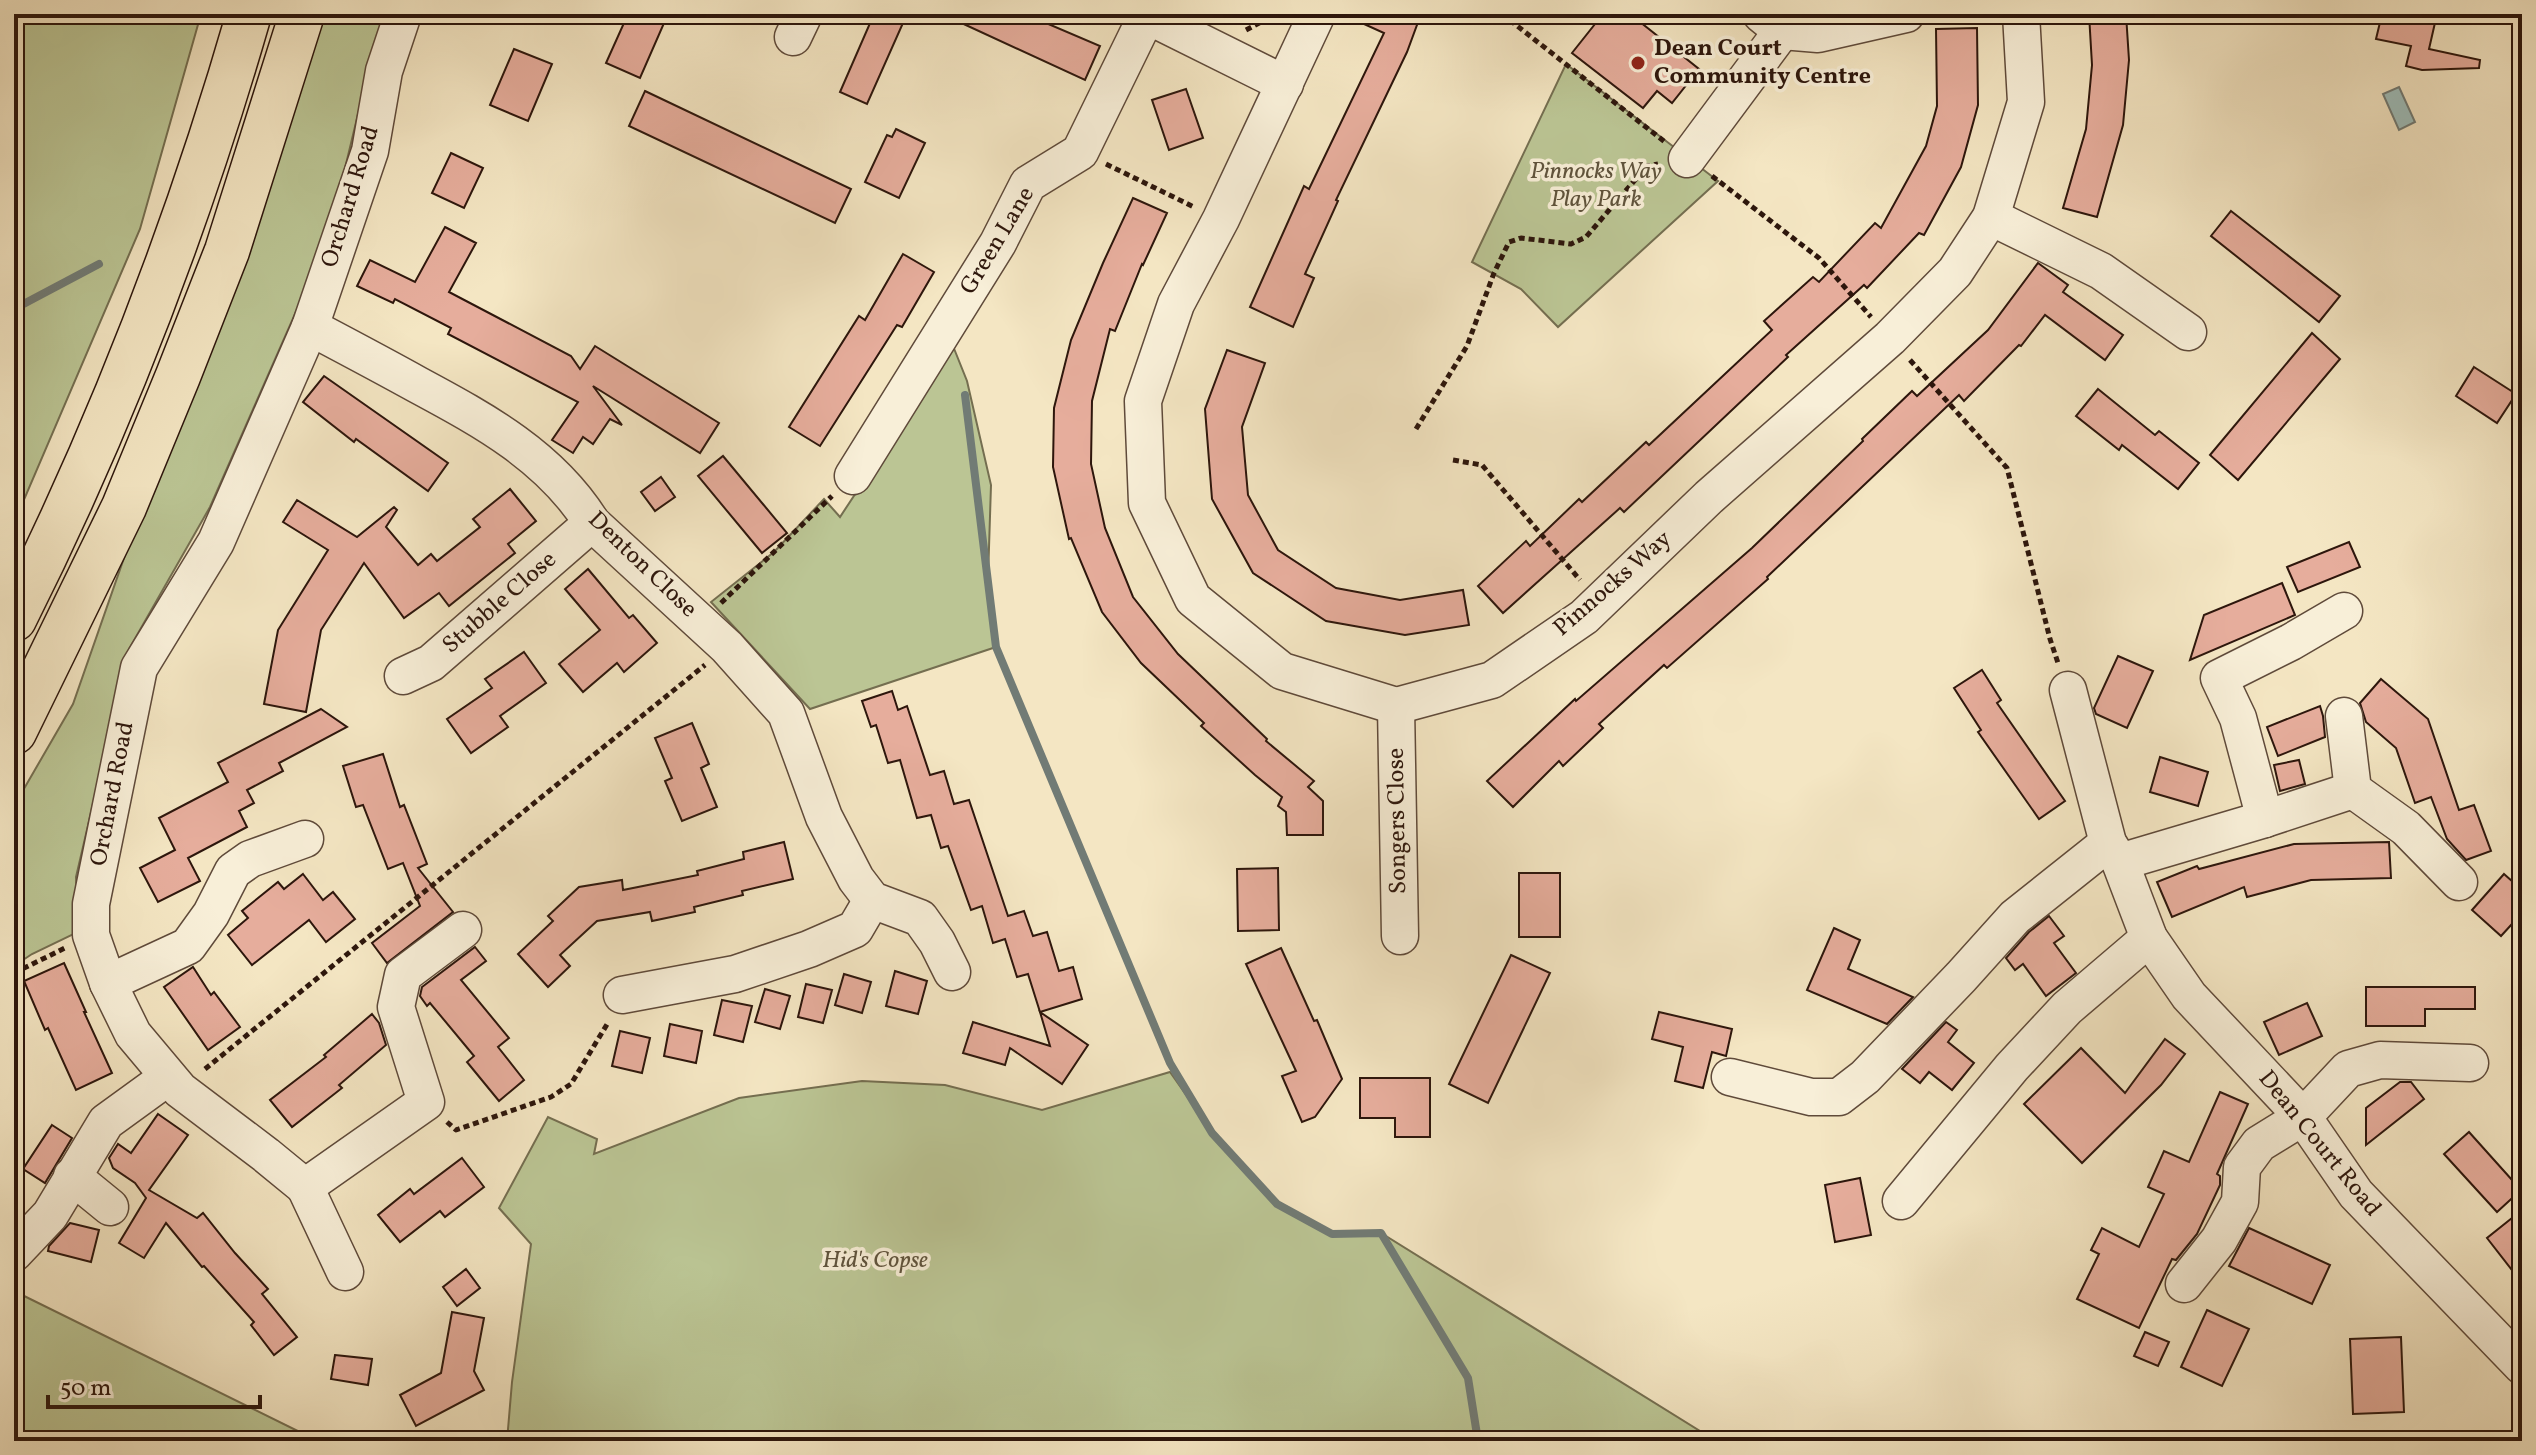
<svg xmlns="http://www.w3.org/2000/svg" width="2536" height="1455" viewBox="0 0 2536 1455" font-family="Vollkorn,serif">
	<rect width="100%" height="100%" fill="#f4e6c3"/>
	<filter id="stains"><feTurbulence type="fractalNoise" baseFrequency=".0025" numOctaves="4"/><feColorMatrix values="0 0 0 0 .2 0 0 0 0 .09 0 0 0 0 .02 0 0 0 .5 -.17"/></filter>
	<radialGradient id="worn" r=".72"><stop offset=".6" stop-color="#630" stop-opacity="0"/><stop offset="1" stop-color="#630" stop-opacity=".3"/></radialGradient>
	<g fill="#bbc594" stroke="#746e50" stroke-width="2">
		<polygon points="14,14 201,14 140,229 14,523"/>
		<polygon points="314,14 392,14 371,60 328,239 210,507 129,649 76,877 78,932 32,954 14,966 14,806 73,704"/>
		<polygon points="1566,64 1718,181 1558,327 1521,289 1472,262"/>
		<polygon points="953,346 967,381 991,485 988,579 996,647 810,709 711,602 774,552 824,499 840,517"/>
		<polygon points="1170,1072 1213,1133 1277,1204 1332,1234 1381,1233 1716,1441 507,1441 512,1382 531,1244 499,1208 548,1117 597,1139 594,1154 739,1098 862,1081 945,1085 1042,1110"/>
		<polygon points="14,1291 318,1441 14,1441"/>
	</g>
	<polygon fill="#9ebebb" stroke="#717b75" stroke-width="2" points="2399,87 2415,122 2399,130 2383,94"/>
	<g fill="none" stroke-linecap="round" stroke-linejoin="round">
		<g stroke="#717b75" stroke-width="8">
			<polyline points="14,309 99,264"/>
			<polyline points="965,395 996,647 1170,1063 1212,1133 1277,1204 1332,1234 1381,1233 1468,1378 1478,1441"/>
		</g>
	</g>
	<g fill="#e6ad9c" stroke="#2d160c" stroke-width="2">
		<polygon points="628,14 668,14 640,78 606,63"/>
		<polygon points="874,14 907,14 867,104 840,92"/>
		<polygon points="942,14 1025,14 1100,46 1085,80"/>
		<polygon points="1342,14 1421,14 1407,52 1336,200 1338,201 1305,274 1314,278 1293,327 1250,307 1304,186 1309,189 1384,33"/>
		<polygon points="1603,14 1630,14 1699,69 1672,103 1657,91 1643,108 1572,53"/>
		<polygon points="2089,14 2126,14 2129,60 2123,125 2097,217 2063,208 2086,129 2092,65"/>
		<polygon points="2382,14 2437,14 2429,49 2480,60 2479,68 2422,70 2406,66 2411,46 2376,39"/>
		<polygon points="1977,28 1978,105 1961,167 1924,235 1919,233 1867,288 1864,285 1786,355 1788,357 1624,512 1620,508 1503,613 1478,586 1526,541 1530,546 1579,499 1582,502 1646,442 1649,445 1772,330 1764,321 1813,277 1819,282 1875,223 1881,228 1926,146 1937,106 1936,29"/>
		<polygon points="514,49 552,64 528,121 490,105"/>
		<polygon points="1186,89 1203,138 1169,150 1152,100"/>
		<polygon points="645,91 851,189 835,223 629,126"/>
		<polygon points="896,129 925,143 899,198 865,182 887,135 892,137"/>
		<polygon points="451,153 483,168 464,208 432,193"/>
		<polygon points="1133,198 1167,213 1143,265 1142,264 1115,331 1110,329 1092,401 1091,464 1105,528 1133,597 1178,654 1267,739 1266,741 1314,781 1308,787 1323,801 1323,835 1287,835 1286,812 1278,806 1282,797 1255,775 1201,726 1204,723 1141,663 1102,612 1071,538 1069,539 1053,467 1054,408 1071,340 1103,263"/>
		<polygon points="2231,211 2340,296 2319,322 2211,236"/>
		<polygon points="445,227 476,243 449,292 571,356 580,369 595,346 719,423 700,453 593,386 622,425 610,419 593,444 583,437 573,453 552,440 578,402 448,334 451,328 395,299 393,303 357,286 370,260 415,282"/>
		<polygon points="903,254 934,272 902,327 897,325 820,446 789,427 859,316 865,320"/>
		<polygon points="2038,263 2068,285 2063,292 2123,335 2105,360 2045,315 2021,346 2019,345 1964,401 1959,395 1767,577 1768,579 1667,668 1664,665 1599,724 1603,728 1563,766 1559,761 1513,807 1487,781 1575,699 1576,701 1752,548 1863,441 1862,439 1912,391 1917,396 1988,330"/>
		<polygon points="2312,333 2340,359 2238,480 2210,455"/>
		<polygon points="1227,350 1265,363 1242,427 1248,495 1278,550 1336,588 1400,600 1463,590 1469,625 1405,635 1326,621 1253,573 1212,499 1205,409"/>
		<polygon points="2474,367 2516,394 2497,423 2456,396"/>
		<polygon points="324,376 448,463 428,491 356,439 354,442 303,402"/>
		<polygon points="2098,389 2155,435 2159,431 2199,463 2178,489 2122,445 2119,450 2076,416"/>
		<polygon points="723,456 787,533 762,553 698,476"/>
		<polygon points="661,477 675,497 655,511 641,492"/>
		<polygon points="510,489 536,521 508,544 515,553 449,606 439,593 404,618 364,563 321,630 306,712 264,704 278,630 328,550 283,522 297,500 357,537 394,507 397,510 386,527 418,565 431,554 437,561 480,527 473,519"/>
		<polygon points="2349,542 2360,567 2298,592 2287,567"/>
		<polygon points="588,569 629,618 633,615 657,643 624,672 617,663 583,692 559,664 600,630 565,589"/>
		<polygon points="2282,583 2295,615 2190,660 2204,615"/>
		<polygon points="524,652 546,683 500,716 508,727 471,753 447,719 492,688 485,679"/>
		<polygon points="2118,656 2153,671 2127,728 2096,714 2094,708"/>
		<polygon points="1982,670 2001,700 1997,703 2065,801 2039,819 1978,732 1981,730 1954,688"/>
		<polygon points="2381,679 2428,719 2459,810 2474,805 2491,851 2466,860 2447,839 2431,797 2415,803 2396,748 2366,722 2360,703"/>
		<polygon points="892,691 898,710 907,706 930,775 944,771 954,804 969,800 1008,916 1024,911 1033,936 1047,932 1059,971 1073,967 1082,999 1040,1012 1028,974 1017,977 1005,939 993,943 982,906 971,910 948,846 941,848 931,815 917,818 900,760 888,763 876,725 871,727 862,701"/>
		<polygon points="2320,706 2323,716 2325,737 2278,756 2267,727"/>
		<polygon points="321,709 347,727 279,763 283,771 247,790 254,803 239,811 247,827 188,858 200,881 158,902 140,868 175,850 159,818 228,782 218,763"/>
		<polygon points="692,723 709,764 701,768 717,807 682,821 665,781 672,778 655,738"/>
		<polygon points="383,754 400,807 404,805 427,864 418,868 453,912 387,963 372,943 420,906 403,863 388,869 363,805 356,807 343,766"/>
		<polygon points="2160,757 2208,772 2198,806 2150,792"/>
		<polygon points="2299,760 2305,784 2280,791 2274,765"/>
		<polygon points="784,842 793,879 742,891 743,895 694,907 695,912 652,921 650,912 597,921 560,955 570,966 548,987 518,954 553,921 548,916 579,887 622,880 623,890 698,875 697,871 744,859 743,852"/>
		<polygon points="2389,842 2391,878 2311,880 2247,897 2244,887 2172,917 2157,882 2197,866 2199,869 2294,844"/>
		<polygon points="1278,868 1279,930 1238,931 1237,869"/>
		<rect x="1519" y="873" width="41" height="64"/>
		<polygon points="303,874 323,900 333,892 355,919 326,942 309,920 252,965 228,935 248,918 242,911 278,882 284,889"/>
		<polygon points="2504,874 2522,890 2522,913 2501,936 2472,910"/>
		<polygon points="2049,916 2064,936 2054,943 2076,973 2046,996 2023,964 2015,970 2006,958 2029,932"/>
		<polygon points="1834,928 1860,940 1848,969 1913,997 1887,1024 1807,990"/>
		<polygon points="475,947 486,961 461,980 509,1038 498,1047 524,1080 499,1101 467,1062 474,1056 430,1003 427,1006 420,996 422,987"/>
		<polygon points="1281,948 1314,1021 1317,1020 1342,1079 1315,1117 1302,1122 1282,1076 1296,1071 1246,964"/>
		<polygon points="1511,955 1550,973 1488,1103 1449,1084"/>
		<polygon points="64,963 86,1012 84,1012 112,1073 76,1090 48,1028 45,1030 24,981"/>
		<polygon points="193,967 211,995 214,992 240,1027 208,1050 164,987"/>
		<polygon points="895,971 927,981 918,1014 886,1006"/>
		<polygon points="844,974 871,982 862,1013 835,1005"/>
		<polygon points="806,984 832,990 823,1023 798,1017"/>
		<polygon points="2366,987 2475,987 2475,1009 2425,1009 2425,1026 2366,1026"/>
		<polygon points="765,989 790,996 780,1029 755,1022"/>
		<polygon points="722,1000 752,1006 743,1042 714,1035"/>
		<polygon points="2307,1003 2322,1036 2279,1055 2264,1022"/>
		<polygon points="1040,1012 1088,1045 1062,1084 1010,1048 1005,1065 963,1053 973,1022 1050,1046"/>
		<polygon points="1659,1012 1732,1029 1726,1056 1712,1052 1703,1088 1675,1081 1683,1047 1652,1039"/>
		<polygon points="372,1014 379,1023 386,1045 339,1085 342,1088 292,1127 270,1100 326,1057 324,1055"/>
		<polygon points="1946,1022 1957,1030 1948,1042 1974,1063 1952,1090 1929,1072 1920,1083 1902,1069"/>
		<polygon points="670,1024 702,1031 696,1063 664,1056"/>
		<polygon points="620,1031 650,1038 642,1073 612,1066"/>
		<polygon points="2165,1039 2185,1054 2161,1085 2082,1163 2024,1104 2081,1048 2125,1093"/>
		<polygon points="1360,1078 1430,1078 1430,1137 1395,1137 1395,1118 1360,1118"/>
		<polygon points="2400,1082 2411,1082 2424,1099 2366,1145 2366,1108"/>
		<polygon points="2220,1092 2248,1104 2217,1174 2220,1176 2220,1185 2197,1234 2176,1260 2172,1259 2139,1328 2077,1299 2099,1254 2091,1250 2102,1228 2139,1247 2164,1194 2148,1187 2164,1151 2189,1162"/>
		<polygon points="158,1114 188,1135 149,1190 197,1218 203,1213 235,1253 268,1289 262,1294 297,1337 274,1355 251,1325 254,1322 204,1266 202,1267 166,1223 144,1258 119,1243 146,1198 135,1183 113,1168 109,1158 118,1144 131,1153"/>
		<polygon points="52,1125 72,1138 45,1183 23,1169"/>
		<polygon points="2469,1132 2521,1190 2497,1212 2444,1154"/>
		<polygon points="462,1158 484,1187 445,1217 440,1211 400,1242 378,1215 410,1189 414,1194"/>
		<polygon points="1860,1178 1871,1235 1835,1242 1825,1185"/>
		<polygon points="2522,1210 2522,1283 2487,1238"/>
		<polygon points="70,1223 99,1230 91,1262 48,1251 49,1246"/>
		<polygon points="2249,1228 2330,1265 2312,1304 2229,1266"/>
		<polygon points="466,1269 480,1288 457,1306 443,1287"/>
		<polygon points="2207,1310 2249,1329 2222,1386 2181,1367"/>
		<polygon points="452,1312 484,1318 474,1371 484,1390 416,1426 400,1395 441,1373"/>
		<polygon points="2145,1332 2169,1342 2158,1366 2134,1356"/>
		<polygon points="2401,1337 2404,1412 2353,1414 2350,1339"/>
		<polygon points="335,1355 372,1359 368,1385 331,1379"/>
	</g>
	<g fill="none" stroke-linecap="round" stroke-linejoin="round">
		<defs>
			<g id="minor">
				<polyline points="403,14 384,71 370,151 310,327 216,542 139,668 91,904 91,935 108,983 133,1034 180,1090 266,1155 305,1187 426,1102 396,1007 403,975 463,930"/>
				<polyline points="1144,14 1285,84"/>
				<polyline points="1317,14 1221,219 1176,304 1143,401 1147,503 1193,599 1282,671 1396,706 1492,680 1584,617 1709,497 1890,338 1955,272 1991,217 2026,102 2021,14"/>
				<polyline points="1761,14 1782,31 1818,34 1906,14"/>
				<polyline points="793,37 804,14"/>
				<polyline points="1687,159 1782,31"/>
				<polyline points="1991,217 2101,271 2188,332"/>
				<path d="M310 327C346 346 382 365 418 385 485 421 551 457 592 523L727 647 786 713 824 817 856 879 872 900 920 918 937 942 952 972"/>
				<polyline points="853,476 998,243 1028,184 1080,152 1147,15"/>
				<polyline points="403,676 431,663 592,523"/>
				<polyline points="2068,690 2108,843 2120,862 2149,938 2189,996 2303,1117 2356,1194 2522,1366"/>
				<polyline points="1396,706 1400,936"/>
				<polyline points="2344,716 2353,790 2406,828 2459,882"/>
				<polyline points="2265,819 2238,718 2219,678 2291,642 2344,611"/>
				<polyline points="2120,862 2265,819 2353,790"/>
				<polyline points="108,983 188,946 211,914 233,871 250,859 305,839"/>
				<polyline points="622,995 735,974 809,949 855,929 872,900"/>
				<polyline points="1730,1077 1811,1097 1839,1097 1865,1077 1961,977 2015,917 2108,843"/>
				<polyline points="72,1176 110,1207"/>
				<polyline points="305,1187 345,1272"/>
				<polyline points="1901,1201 2012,1067 2067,1008 2149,938"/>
				<polyline points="14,1253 50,1215 106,1122 168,1077"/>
				<polyline points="2184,1284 2219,1240 2240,1202 2242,1167 2259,1144 2303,1117 2348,1069 2380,1060 2470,1063"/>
			</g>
			<g id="highway">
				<path d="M14 619C111 426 189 222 249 14"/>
				<polyline points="14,732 124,507 178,376 227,251 302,14"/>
			</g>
		</defs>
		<use href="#minor" stroke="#5f4a3a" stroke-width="39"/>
		<use href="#highway" stroke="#2d160c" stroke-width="47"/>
		<g stroke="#2d160c" stroke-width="5" stroke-dasharray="6 4" stroke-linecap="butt">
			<polyline points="1502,14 1665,142"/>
			<polyline points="1246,30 1276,14"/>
			<polyline points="1106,164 1194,207"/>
			<polyline points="1712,176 1819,258 1871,317"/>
			<polyline points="1910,360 2007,468 2050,639 2058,663"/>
			<polyline points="1416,429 1467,346 1494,273 1509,242 1521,238 1571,244 1586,237 1647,166 1658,164"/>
			<polyline points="1453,460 1482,465 1580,580"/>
			<polyline points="721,603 832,496"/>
			<polyline points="14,973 65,948"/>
			<polyline points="205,1069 705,665"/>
			<polyline points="447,1122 456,1130 551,1097 571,1084 609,1021"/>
		</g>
		<use href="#minor" stroke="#f8efd8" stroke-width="36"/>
		<use href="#highway" stroke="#f4e6c3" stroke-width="44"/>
	</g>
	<circle fill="#8f2418" stroke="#f8efd8" stroke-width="3" cx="1638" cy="63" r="8"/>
	<g text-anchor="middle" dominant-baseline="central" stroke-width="7" stroke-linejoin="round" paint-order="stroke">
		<g font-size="24" font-weight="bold" fill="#2d160c" stroke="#f8efd8" text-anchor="start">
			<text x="1654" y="49">Dean Court<tspan x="1654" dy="28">Community Centre</tspan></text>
		</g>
		<g font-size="24" font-style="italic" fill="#5f533c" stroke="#f8efd8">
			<text x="1596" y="172">Pinnocks Way<tspan x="1596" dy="28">Play Park</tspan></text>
			<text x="875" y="1261">Hid's Copse</text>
		</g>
		<g font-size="24" fill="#2d160c" stroke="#f8efd8">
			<text transform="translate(351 197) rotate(-73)">Orchard Road</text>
			<text transform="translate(998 241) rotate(-59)">Green Lane</text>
			<text transform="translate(642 565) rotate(44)">Denton Close</text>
			<text transform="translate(1613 584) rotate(-41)">Pinnocks Way</text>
			<text transform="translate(500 603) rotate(-41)">Stubble Close</text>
			<text transform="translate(113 794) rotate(-79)">Orchard Road</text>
			<text transform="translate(1398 821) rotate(-91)">Songers Close</text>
			<text transform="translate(2319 1144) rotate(51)">Dean Court Road</text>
		</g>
	</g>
	<rect width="2536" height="1455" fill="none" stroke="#f4e6c3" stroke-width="48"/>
	<rect x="16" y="16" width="2504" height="1423" fill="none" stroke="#2d160c" stroke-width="4"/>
	<rect x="24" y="24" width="2488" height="1407" fill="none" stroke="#2d160c" stroke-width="2"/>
	<path d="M48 1395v12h212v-12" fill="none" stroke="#2d160c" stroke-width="4"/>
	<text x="60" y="1395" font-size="24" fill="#2d160c" stroke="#f8efd8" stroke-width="6" paint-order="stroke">50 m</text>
	<rect width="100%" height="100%" filter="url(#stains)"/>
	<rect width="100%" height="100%" fill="url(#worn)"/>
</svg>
